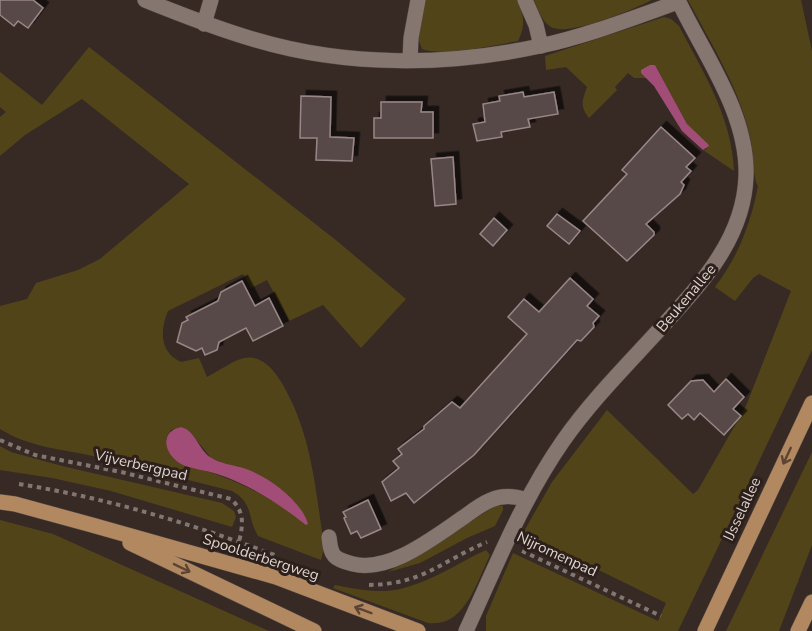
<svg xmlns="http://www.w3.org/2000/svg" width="812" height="631" viewBox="0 0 812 631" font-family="'Nunito Sans',sans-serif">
	<defs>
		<filter id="shadow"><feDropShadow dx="5.5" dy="-5.5" stdDeviation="0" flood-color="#0009"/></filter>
	</defs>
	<rect width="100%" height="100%" fill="#372a25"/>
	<g fill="#524419" fill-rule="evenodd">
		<path d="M425 0H517C524 16 526 25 518 41 496 45 441 57 422 49L418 38Z"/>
		<path d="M534 0H652C634 9 569 37 551 27 542 22 538 9 534 0Z"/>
		<path d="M688 0H801L812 51V350L678 631H486V616L513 553 658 621 666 603 523 533 552 482 607 410 693 494 698 490 746 406 791 291 759 274 753 278 735 301 715 287C738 257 751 223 758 186 753 180 753 148 750 136 739 88 711 43 688 0Z"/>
		<path d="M664 17 671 19 679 26C703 72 732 117 734 171L703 150 707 149 687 124 655 65 641 70V73L647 78H634L628 73 615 87 617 90 589 118C580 106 582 101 587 87L566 67 546 70 545 56Z"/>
		<path d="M89 47 337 241 406 299 361 348 323 305 289 321 267 280 251 288 243 274 168 311C160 330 159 352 181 362L199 358 207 377C217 372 234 360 244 358 262 354 275 371 283 385 311 434 315 484 323 539V552L321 560 258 536C247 518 254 503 232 491 187 480 142 468 97 457 64 449 30 448 0 429V306L27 299 36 283 78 270 100 259 189 184 82 99 25 135 0 156V117L6 112 0 107V72L42 105ZM181 427 191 433 211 458 269 481 297 504 282 506C251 487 218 473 182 464 173 458 168 450 166 439L171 430Z"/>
		<polygon points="0,446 11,452 62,466 222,503 234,511 236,517 232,527 111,491 52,478 0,470"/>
		<polygon points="812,452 812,545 779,631 726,631"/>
		<polygon points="497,505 503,506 503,510 495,526 467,538 420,563 388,572"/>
		<polygon points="0,520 53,534 269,631 0,631"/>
		<path d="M486 550 490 555C477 581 465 628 428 623L333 588 335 585C356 589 379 594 400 589 431 582 458 563 486 550Z"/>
	</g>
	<g fill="#a14d78">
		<polygon points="650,65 655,65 687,124 708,144 709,146 703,150 682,131 654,86 641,73 641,70"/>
		<path d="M181 427C196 431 198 449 210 457 220 464 235 465 246 469 267 476 302 501 308 524L306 525C279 504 251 485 217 474 206 470 191 469 181 464 165 455 158 432 181 427Z"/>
	</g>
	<g fill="#594949" stroke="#998788" stroke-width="1.5" filter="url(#shadow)">
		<polygon points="0,0 33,0 43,8 28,28 18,21 14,26 0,15"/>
		<polygon points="523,92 524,97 554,92 558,114 528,119 530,127 501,132 502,137 477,141 473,124 485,122 483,104 500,101 499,96"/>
		<polygon points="301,96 331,97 330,137 354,138 352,161 316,160 317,138 300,138"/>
		<polygon points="381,102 422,102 421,112 433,112 433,138 374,138 374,118 381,118"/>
		<polygon points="661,127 695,158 686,167 691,171 681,182 684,185 680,194 646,224 654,232 654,235 627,261 583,221 627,174 622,170"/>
		<polygon points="453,157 456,204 435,206 431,159"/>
		<polygon points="557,214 580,231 569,244 547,226"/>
		<polygon points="494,218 507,230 493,246 480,234"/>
		<polygon points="570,278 593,299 587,306 599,316 593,323 594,327 581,341 577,340 474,455 414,503 406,493 391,501 382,482 399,468 393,461 402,454 398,449 424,429 424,426 452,402 460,408 527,334 508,317 524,299 539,312"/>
		<polygon points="242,281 255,306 269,298 283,326 253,341 246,328 219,342 217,350 205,355 202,348 196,351 177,342 182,323 188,320 186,317 218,301 221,292"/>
		<polygon points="726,379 744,397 733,409 741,416 724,435 700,413 694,420 688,414 682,419 668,405 691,381 703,380 714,392"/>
		<polygon points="368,500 381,529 361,538 357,531 351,534 344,518 346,517 343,512"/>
	</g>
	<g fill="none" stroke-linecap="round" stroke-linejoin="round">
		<defs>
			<g id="minor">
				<path d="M145 0C182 15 218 29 256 40 347 67 448 66 540 46 587 36 633 18 678 2"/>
				<polyline points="525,0 536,25 541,46"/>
				<polyline points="204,24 211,0"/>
				<polyline points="410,60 411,38 418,0"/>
				<path d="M329 537C331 556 333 559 353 564 390 573 434 537 464 517 472 511 481 504 491 500 502 495 515 496 527 500"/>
				<path d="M466 631C496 566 522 500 563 441 591 401 626 366 658 331 699 286 744 240 746 176 748 113 704 55 678 0"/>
			</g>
			<g id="major">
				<polyline points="0,502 15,504 92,525 276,577 418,631"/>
				<polyline points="130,543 314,631"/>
				<polyline points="705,631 812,403"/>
				<polyline points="798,631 812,602"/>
			</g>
		</defs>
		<use href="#minor" stroke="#534845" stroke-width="16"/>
		<use href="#major" stroke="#534845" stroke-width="16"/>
		<g stroke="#817672" stroke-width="4" stroke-dasharray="4.5 4.5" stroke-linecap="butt">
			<path d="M0 440 35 455 121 472 231 499C245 512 243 525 239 542"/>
			<path d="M19 484C107 498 193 524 277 556"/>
			<polyline points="522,551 661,616"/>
			<path d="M369 585C424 584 441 561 487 542"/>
		</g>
		<use href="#minor" stroke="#867670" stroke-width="15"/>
		<use href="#major" stroke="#b28861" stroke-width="15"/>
	</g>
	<defs><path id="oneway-shaft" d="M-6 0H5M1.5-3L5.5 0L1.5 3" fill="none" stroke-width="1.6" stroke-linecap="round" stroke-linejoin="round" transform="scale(1.5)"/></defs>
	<g stroke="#5c4434">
		<use href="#oneway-shaft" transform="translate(787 456) rotate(115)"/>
		<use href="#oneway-shaft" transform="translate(182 568) rotate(26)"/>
		<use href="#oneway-shaft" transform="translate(363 610) rotate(-159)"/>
	</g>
	<g text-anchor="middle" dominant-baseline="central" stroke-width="6" stroke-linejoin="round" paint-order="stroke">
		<g font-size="15" fill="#ddd4d1" stroke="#2d201b">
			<text transform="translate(686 298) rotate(-50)">Beukenallee</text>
			<text transform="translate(141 465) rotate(13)">Vijverbergpad</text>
			<text transform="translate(742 509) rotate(-65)">IJsselallee</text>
			<text transform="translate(557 554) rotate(25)">Nijromenpad</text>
			<text transform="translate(261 557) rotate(18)">Spoolderbergweg</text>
		</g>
	</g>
</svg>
